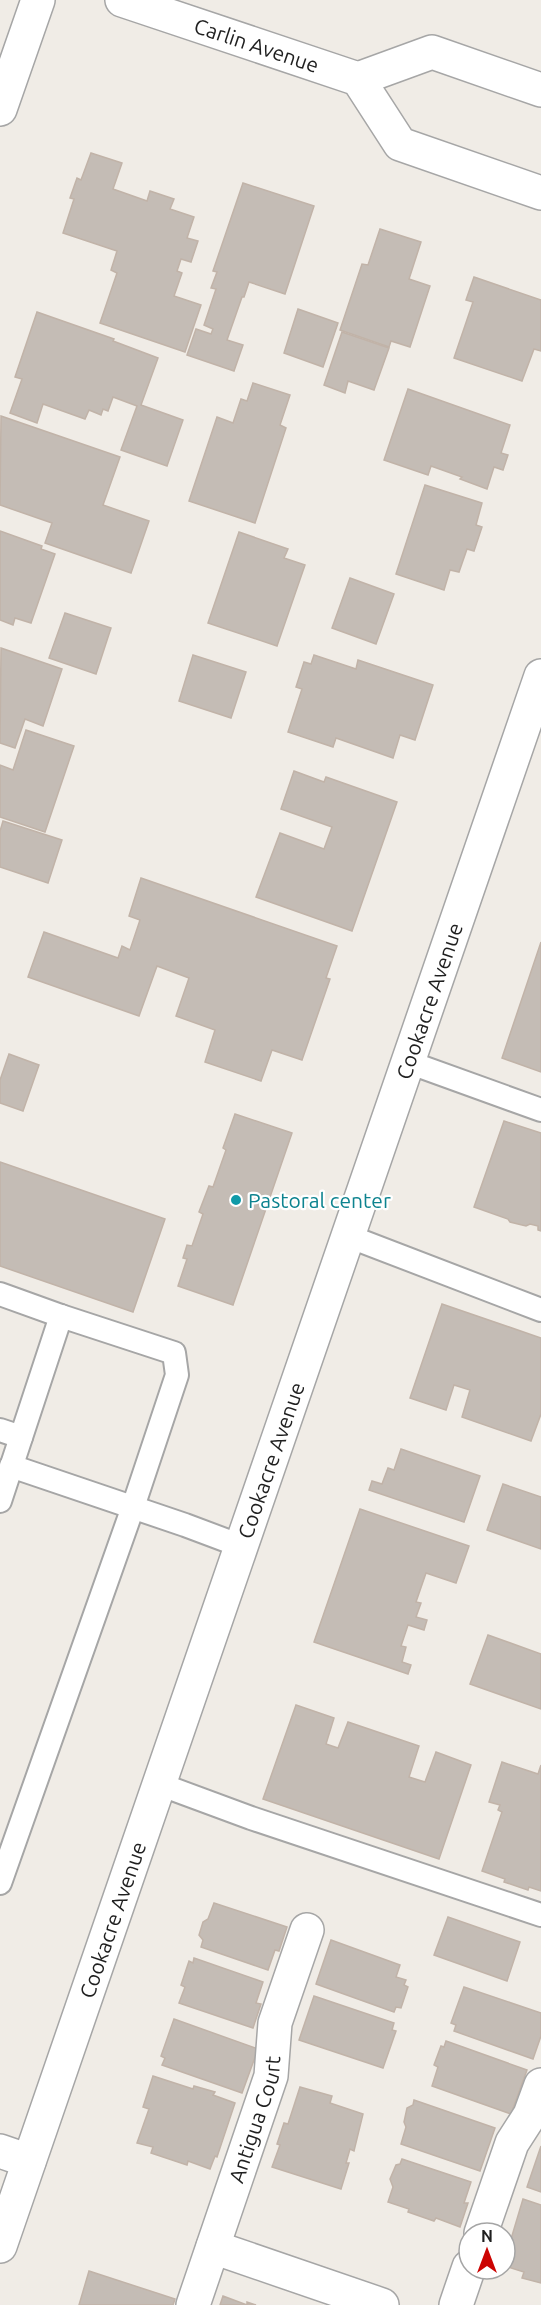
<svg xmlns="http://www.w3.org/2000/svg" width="541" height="2305" viewBox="0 0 541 2305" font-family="Ubuntu,sans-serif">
	<rect width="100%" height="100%" fill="#f0ece6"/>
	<g fill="#c4bcb5" stroke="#c1b3a8" stroke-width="1.5">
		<polygon points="91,153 122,163 113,189 147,201 150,191 174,199 170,209 194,217 187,238 198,241 191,262 181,259 177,271 182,273 174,296 201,305 185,352 100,323 117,273 111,270 117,251 63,233 74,199 70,198 77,178 81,180"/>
		<polygon points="243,183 314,206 285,294 249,282 244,297 242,297 227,340 243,345 234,371 187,355 196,329 211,334 213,329 204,325 216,289 211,288 217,272 213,271"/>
		<polygon points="380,229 421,242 409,279 430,286 410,347 391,341 389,347 340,330 362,264 368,265"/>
		<polygon points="474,277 541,300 541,351 534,349 522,381 454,358 473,302 466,300"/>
		<polygon points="298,309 338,323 323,367 284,353"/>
		<polygon points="37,312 114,339 113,341 158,358 141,405 183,420 167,466 121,450 137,406 113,397 108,411 103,409 101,415 89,410 85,419 43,404 37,423 10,413 22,379 15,377"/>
		<polygon points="342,332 389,348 374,390 348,381 345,393 324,385"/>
		<polygon points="253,383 290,395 280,425 286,428 255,523 189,501 217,417 233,423 241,399 247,401"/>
		<polygon points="408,389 510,425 501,453 508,455 503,470 494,467 487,489 460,479 462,477 431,466 428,475 384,460"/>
		<polygon points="1,416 120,457 103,505 149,521 131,573 45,543 52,523 0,505"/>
		<polygon points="425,485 482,503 476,525 482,527 474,551 467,549 459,572 450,570 444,590 396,574"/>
		<polygon points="0,531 42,546 41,549 55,554 31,623 15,618 13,625 0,620"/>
		<polygon points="239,532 288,549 284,558 305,565 277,646 208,623"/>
		<polygon points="350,578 394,594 376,644 332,628"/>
		<polygon points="65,613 111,628 96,674 49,658"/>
		<polygon points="1,648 62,669 43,726 25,719 15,748 0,743"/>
		<polygon points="193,655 246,672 231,718 179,701"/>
		<polygon points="314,655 356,669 358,660 433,685 415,740 400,735 393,758 336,738 333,747 288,732 302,689 296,687 304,662 311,664"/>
		<polygon points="26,730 74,746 45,832 0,817 0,765 13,770"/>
		<polygon points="294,771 324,782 326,777 397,802 352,931 256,897 280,833 324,849 332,827 281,809"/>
		<polygon points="3,821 62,840 48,883 0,867 0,831"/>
		<polygon points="141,878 337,946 326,978 330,979 302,1060 272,1050 261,1081 205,1062 215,1030 176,1016 189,978 157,966 139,1016 28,977 44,932 118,958 122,946 130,950 140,920 129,916"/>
		<polygon points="541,942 541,1072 502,1058"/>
		<polygon points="9,1054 39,1065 23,1111 0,1103 0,1080"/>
		<polygon points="235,1114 292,1133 233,1305 178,1286 187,1259 183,1258 187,1245 192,1246 203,1214 199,1212 209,1186 213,1187 226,1150 223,1148"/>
		<polygon points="504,1121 541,1133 541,1231 538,1230 538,1226 530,1224 526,1226 510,1222 508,1219 474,1207"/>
		<polygon points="0,1162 165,1219 133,1312 0,1266"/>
		<polygon points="442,1304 541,1338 541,1414 531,1441 462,1417 470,1390 454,1385 446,1410 410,1398"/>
		<polygon points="401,1449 480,1476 464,1522 369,1490 372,1481 382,1484 388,1468 394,1470"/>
		<polygon points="503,1484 541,1497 541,1549 487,1530"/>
		<polygon points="360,1509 469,1546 456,1583 426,1573 416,1602 421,1603 416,1617 427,1620 424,1630 408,1625 401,1646 406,1647 402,1662 411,1665 408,1674 314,1642"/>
		<polygon points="488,1635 541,1654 541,1709 470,1684"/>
		<polygon points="296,1705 334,1718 326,1744 338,1748 348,1722 419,1746 409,1777 425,1782 436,1752 471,1765 439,1859 263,1799"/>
		<polygon points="502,1762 538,1774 541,1765 541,1891 529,1887 528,1890 504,1882 505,1879 482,1871 502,1812 498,1810 500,1805 489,1802"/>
		<polygon points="214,1903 287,1927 279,1951 275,1950 268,1970 201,1947 203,1940 199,1935 203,1922 208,1919"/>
		<polygon points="448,1917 520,1942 507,1981 434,1955"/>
		<polygon points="331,1940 400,1965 396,1977 406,1980 404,1985 408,1987 401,2008 396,2007 394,2012 316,1984"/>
		<polygon points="194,1958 263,1982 256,2003 261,2004 253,2028 179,2003 185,1987 181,1985 189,1961 193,1963"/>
		<polygon points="464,1987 541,2013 541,2036 533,2059 454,2031 456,2025 451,2023"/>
		<polygon points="314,1996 394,2023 392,2030 396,2031 383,2068 299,2040"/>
		<polygon points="174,2019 258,2049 242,2093 162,2065 165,2058 161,2056"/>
		<polygon points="446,2041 527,2070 511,2114 432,2086 438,2067 434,2065 441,2046 444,2047"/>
		<polygon points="153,2076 193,2089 194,2086 215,2092 213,2095 235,2103 217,2157 215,2156 210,2169 188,2161 187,2165 151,2153 153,2147 137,2143 149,2109 143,2107"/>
		<polygon points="300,2087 332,2096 330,2103 363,2114 354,2151 350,2149 346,2163 349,2163 341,2189 272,2167 280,2145 277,2144 284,2123 288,2124"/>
		<polygon points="414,2100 495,2128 480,2171 401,2144 406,2127 404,2122 407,2108 413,2105"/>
		<polygon points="541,2146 541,2192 527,2187"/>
		<polygon points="402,2159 471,2182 464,2203 468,2203 460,2227 436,2218 434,2221 408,2212 409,2209 388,2202 393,2187 390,2179 396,2165 400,2164"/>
		<polygon points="523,2199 541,2205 541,2283 522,2278 524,2272 505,2266 505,2259"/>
		<polygon points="89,2271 175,2299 173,2305 79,2305"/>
		<polygon points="223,2296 247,2305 247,2302 256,2305 220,2305"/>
	</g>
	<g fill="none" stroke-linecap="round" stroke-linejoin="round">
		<defs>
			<g id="service">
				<polyline points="408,1062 541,1110"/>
				<polyline points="348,1236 541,1310"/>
				<polyline points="0,1294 61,1316 174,1353 177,1375 133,1507 0,1883"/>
				<polyline points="0,1430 21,1437"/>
				<polyline points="11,1466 185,1525 241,1546"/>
				<polyline points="0,1501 61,1316"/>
				<polyline points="159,1784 251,1818 541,1915"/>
			</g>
			<g id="minor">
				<polyline points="0,109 38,0"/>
				<polyline points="0,2151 29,2161"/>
				<polyline points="481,2233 512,2143 530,2115 541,2085"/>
				<path id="s1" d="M0 2246 541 676"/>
				<polyline points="213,2247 382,2305"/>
				<path id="s2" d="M193 2305 271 2076 275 2023 307 1930"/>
				<polyline points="456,2305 469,2267"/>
			</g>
			<g id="tertiary">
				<path id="s3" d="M122 0 358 79 400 144 541 193"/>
				<polyline points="358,79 432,52 541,90"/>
			</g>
		</defs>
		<use href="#service" stroke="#a6a6a6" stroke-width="26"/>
		<use href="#minor" stroke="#a6a6a6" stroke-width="36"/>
		<use href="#tertiary" stroke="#a6a6a6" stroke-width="36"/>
		<use href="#service" stroke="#fff" stroke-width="22"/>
		<use href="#minor" stroke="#fff" stroke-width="33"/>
		<use href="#tertiary" stroke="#fff" stroke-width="33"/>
	</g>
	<circle fill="#0f9aa8" stroke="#fff" stroke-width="2" cx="236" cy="1200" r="6"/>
	<g text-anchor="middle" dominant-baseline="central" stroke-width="4.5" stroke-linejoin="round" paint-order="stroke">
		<g font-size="21" fill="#1f1f1f" stroke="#fff">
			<text stroke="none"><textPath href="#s3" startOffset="142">Carlin Avenue</textPath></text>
			<text stroke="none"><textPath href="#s1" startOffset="1317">Cookacre Avenue</textPath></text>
			<text stroke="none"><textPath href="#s1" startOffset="831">Cookacre Avenue</textPath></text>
			<text stroke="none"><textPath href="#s1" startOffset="345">Cookacre Avenue</textPath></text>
			<text stroke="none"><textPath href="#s2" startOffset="196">Antigua Court</textPath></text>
		</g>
		<g font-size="21" fill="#0d838f" stroke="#fff" text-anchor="start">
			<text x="248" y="1200">Pastoral center</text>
		</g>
	</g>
	<g transform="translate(487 2251)"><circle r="28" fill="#ffffff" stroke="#a5a5a5" stroke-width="1.5"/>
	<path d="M0-4.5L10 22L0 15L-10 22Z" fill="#cc0402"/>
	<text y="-9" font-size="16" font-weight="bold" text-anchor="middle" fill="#1f1f1f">N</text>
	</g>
</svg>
